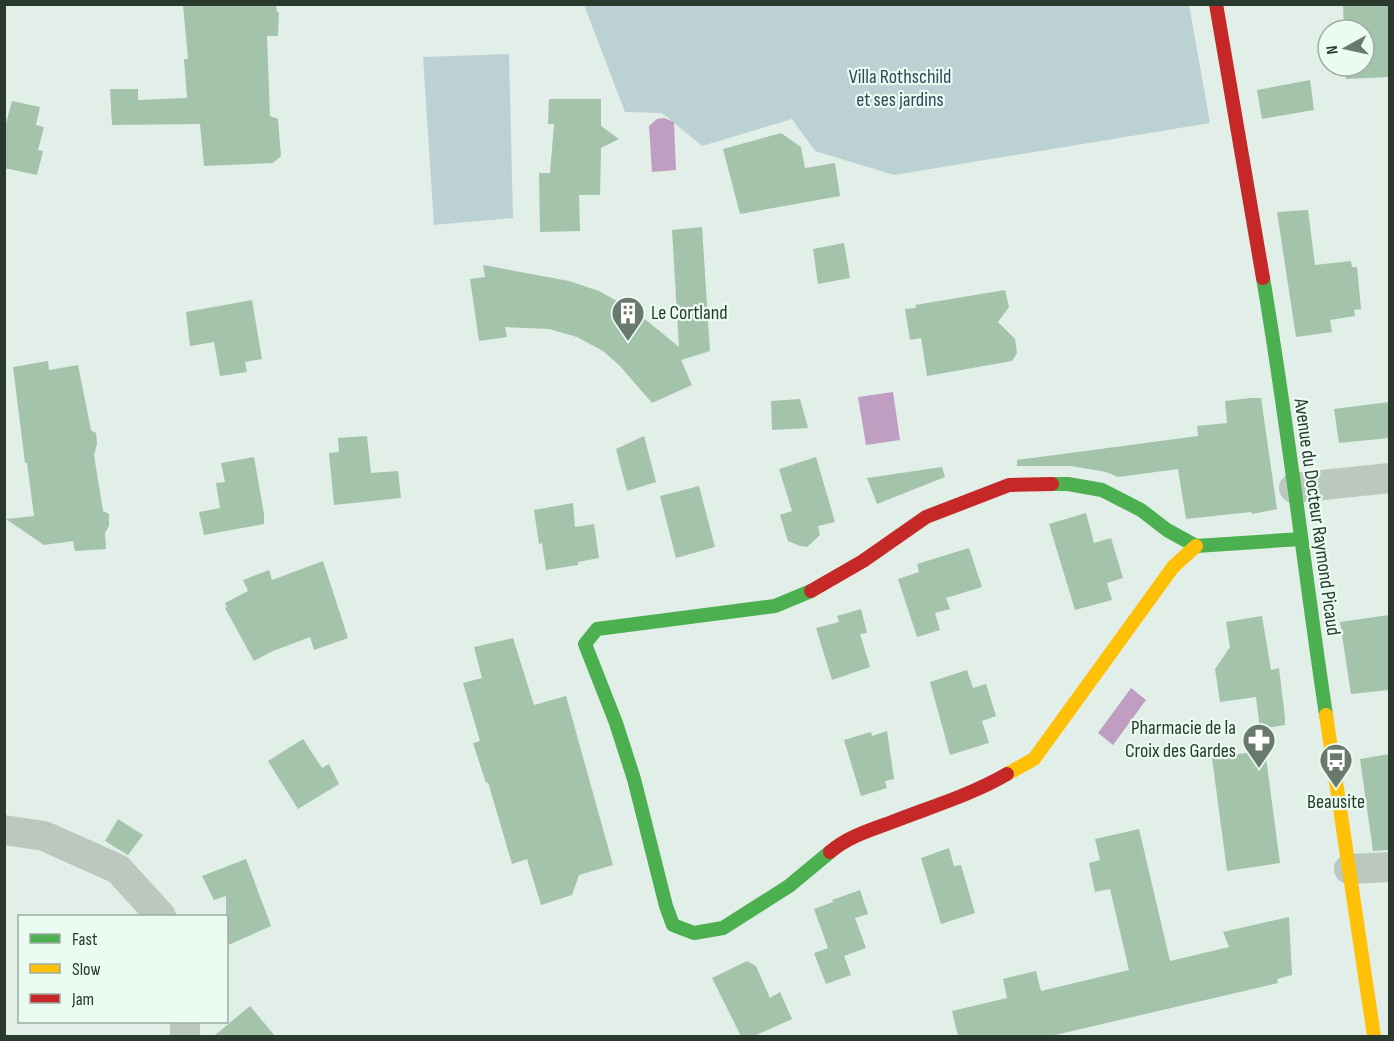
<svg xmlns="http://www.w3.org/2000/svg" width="1394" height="1041" viewBox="0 0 1394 1041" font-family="'Sofia Sans Condensed',sans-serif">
	<rect width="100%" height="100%" fill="#e2efe8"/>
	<g fill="#bcd1d4">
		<polygon points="584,5 1189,5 1210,123 894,175 815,151 792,119 702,146 662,113 625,112"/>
		<polygon points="509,54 513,218 434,225 423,57"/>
	</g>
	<g fill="#c09ec2">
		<polygon points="664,118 674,122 676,170 652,172 649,126 657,119"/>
		<polygon points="893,392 900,440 866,445 858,397"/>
		<polygon points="1131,688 1146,700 1113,745 1098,733"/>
	</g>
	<g fill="#a3c3ab">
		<polygon points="183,4 276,4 277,12 279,12 278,36 267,36 270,116 278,119 281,156 273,163 204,166 200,124 112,125 110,89 138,89 138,100 187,98 184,59 188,59"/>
		<polygon points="1343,4 1389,4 1389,77 1346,79 1346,66 1364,66 1364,30 1344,30"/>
		<polygon points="1310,80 1314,110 1262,119 1257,90"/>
		<polygon points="549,99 601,99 601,126 619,139 601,148 600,195 579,195 580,231 540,232 539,173 550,173 554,124 548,124"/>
		<polygon points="12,101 40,107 36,125 44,127 38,150 43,151 37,175 4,168 4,131"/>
		<polygon points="781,133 801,147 805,168 835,163 840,196 740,214 723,149"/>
		<polygon points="1308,210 1315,265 1351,261 1352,267 1357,267 1361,309 1354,310 1355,316 1330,320 1332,332 1296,337 1277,212"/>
		<polygon points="702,227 710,351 681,360 692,385 652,403 620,366 603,351 577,337 549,329 505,327 507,337 479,341 470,279 485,277 483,265 569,281 599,291 635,311 679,347 672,230"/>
		<polygon points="844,243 850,278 818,284 813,249"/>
		<polygon points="1005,290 1009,307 998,322 1015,339 1017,353 1012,361 927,376 921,338 910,340 905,309 916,308 915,305"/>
		<polygon points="252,300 262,359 245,362 247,372 220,376 214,342 190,346 186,312"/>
		<polygon points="48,361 49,370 78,365 91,430 96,433 97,444 94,455 103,511 109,514 109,526 105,533 106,549 75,551 73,541 44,545 6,519 34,516 27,463 25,463 13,367"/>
		<polygon points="1250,398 1261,398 1277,509 1252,514 1251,512 1186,519 1178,469 1118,477 1106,472 1071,466 1017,466 1017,460 1198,436 1197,426 1227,423 1225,401"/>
		<polygon points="800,399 808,428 772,430 771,401"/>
		<polygon points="1389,402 1389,438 1339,443 1334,409"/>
		<polygon points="367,436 371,473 398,471 401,498 334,505 329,453 339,452 338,438"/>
		<polygon points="644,436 656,482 627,491 616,449"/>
		<polygon points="254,457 264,514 264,524 204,535 199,512 220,508 216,483 225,482 221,463"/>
		<polygon points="816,457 835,522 818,526 820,535 807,547 800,546 788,541 780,515 792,511 779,469"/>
		<polygon points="942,467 945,477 877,504 867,478"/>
		<polygon points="699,486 715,547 676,558 660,496"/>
		<polygon points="573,503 575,527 594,524 599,558 578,562 578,565 546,570 542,543 539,544 534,510"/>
		<polygon points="1086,513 1094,543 1111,538 1123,578 1107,583 1112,600 1075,610 1049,524"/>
		<polygon points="969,548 982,587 946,598 950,609 935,613 940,630 917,637 898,579 919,572 917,564"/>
		<polygon points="323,561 348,638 314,650 310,637 273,651 254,661 225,608 227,607 225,603 248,591 243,580 269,570 272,580"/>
		<polygon points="861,609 867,633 860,634 870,667 832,680 816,628 839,622 837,616"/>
		<polygon points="1389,615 1389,690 1351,694 1340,622"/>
		<polygon points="1262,616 1271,670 1279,668 1285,718 1285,725 1260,729 1256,697 1220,702 1215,669 1230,647 1226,622"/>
		<polygon points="513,638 534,705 566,696 613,865 579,875 572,895 541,905 527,859 512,864 488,782 486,783 473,743 480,741 463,683 482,678 474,647"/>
		<polygon points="967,670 973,688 986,684 996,716 982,721 989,743 950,755 930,682"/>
		<polygon points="887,731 894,779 885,781 887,788 861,796 844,740 871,732 872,736"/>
		<polygon points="303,739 322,768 329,764 339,784 298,809 268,761"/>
		<polygon points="1265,750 1280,863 1227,871 1212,758"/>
		<polygon points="1389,754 1389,850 1373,851 1360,759"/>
		<polygon points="118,819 143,835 128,855 105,841"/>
		<polygon points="1139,829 1170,961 1229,947 1223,932 1289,917 1292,975 1277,979 1278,983 1051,1036 958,1036 952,1011 1007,998 1003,979 1036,971 1041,991 1129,970 1110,889 1095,892 1089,863 1100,860 1095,839"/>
		<polygon points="949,848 954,866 961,865 975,913 941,924 921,858"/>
		<polygon points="246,859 271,926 226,946 226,896 214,900 202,876"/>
		<polygon points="860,890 868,914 855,918 866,948 844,956 851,975 826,984 814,953 828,948 814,909 833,902 832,900"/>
		<polygon points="747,961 756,966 770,998 780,992 792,1019 754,1036 741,1036 712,978"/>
		<polygon points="250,1006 275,1036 214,1036"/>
	</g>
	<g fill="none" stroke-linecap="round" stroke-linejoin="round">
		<g stroke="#bbc8c0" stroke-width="30">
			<polyline points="1294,488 1390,478"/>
			<polyline points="4,830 44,836 118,869 161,916"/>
			<polyline points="1349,869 1390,867"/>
			<polyline points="185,1036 185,1022"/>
		</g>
		<g stroke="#4caf50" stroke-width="14">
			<path d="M1263 278C1288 423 1304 569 1326 715"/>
			<polyline points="1052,484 1068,484 1102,490 1141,510 1167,530 1196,546 1301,539"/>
			<polyline points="811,591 775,606 597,629 585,644 616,723 634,779 666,906 673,925 694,933 723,928 789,886 830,852"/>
		</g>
		<g stroke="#ffc107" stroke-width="14">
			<polyline points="1326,715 1374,1036"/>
			<polyline points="1007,774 1034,759 1173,567 1196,546"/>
		</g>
		<g stroke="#c62828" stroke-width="14">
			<polyline points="1216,4 1263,278"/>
			<polyline points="811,591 863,561 926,517 1009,485 1052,484"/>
			<path d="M830 852C847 837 870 830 892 822 930 807 971 795 1007 774"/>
		</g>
	</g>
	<defs>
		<symbol id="building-pin" viewBox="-11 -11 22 30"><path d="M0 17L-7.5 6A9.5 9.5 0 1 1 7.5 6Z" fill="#6a796e" stroke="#eafbf2"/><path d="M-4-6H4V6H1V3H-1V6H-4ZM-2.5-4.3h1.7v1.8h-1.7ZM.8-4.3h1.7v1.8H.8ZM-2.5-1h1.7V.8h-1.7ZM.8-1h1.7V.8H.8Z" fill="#fff"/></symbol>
		<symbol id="pharmacy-pin" viewBox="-11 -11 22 30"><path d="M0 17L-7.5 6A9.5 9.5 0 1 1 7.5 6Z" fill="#6a796e" stroke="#eafbf2"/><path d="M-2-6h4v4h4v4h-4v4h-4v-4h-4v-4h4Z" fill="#fff"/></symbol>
		<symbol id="bus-pin" viewBox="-11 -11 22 30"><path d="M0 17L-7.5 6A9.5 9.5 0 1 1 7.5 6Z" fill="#6a796e" stroke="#eafbf2"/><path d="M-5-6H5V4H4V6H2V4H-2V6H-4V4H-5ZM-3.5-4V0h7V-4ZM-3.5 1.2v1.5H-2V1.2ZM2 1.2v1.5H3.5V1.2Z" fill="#fff"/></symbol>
	</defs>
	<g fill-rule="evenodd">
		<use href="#building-pin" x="609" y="294" width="38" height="52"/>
		<use href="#pharmacy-pin" x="1240" y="721" width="38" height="52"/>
		<use href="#bus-pin" x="1317" y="741" width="38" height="52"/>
	</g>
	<g text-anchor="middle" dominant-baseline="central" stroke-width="4.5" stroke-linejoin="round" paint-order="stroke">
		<g font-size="20" fill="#2b4a59" stroke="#eafbf2">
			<text x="900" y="77">Villa Rothschild<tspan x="900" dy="23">et ses jardins</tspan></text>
		</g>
		<g font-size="20" fill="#29392d" stroke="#eafbf2" text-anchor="start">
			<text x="651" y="313">Le Cortland</text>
			<text x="1236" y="728" text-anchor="end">Pharmacie de la<tspan x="1236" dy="23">Croix des Gardes</tspan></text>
			<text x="1336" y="802" text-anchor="middle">Beausite</text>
		</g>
		<g font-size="20" fill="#29392d" stroke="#eafbf2">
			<text transform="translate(1317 517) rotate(82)">Avenue du Docteur Raymond Picaud</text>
		</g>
	</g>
	<rect width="1394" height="1041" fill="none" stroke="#29392d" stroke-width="12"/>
	<rect x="18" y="915" width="210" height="108" fill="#eafbf2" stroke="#9dada3" stroke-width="1.5"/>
	<rect x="30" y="934" width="30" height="9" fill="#4caf50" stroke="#9dada3" stroke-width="1.5"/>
	<text x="72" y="945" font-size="18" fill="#29392d">Fast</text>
	<rect x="30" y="964" width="30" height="9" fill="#ffc107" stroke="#9dada3" stroke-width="1.5"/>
	<text x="72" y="975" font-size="18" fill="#29392d">Slow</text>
	<rect x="30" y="994" width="30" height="9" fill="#c62828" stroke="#9dada3" stroke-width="1.5"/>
	<text x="72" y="1005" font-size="18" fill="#29392d">Jam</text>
	<g transform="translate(1346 48) rotate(262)"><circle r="28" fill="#eafbf2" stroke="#9dada3" stroke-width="1.5"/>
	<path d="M0-4.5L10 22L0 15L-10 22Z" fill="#6a796e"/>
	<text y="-9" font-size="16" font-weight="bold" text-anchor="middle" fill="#29392d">N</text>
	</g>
</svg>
